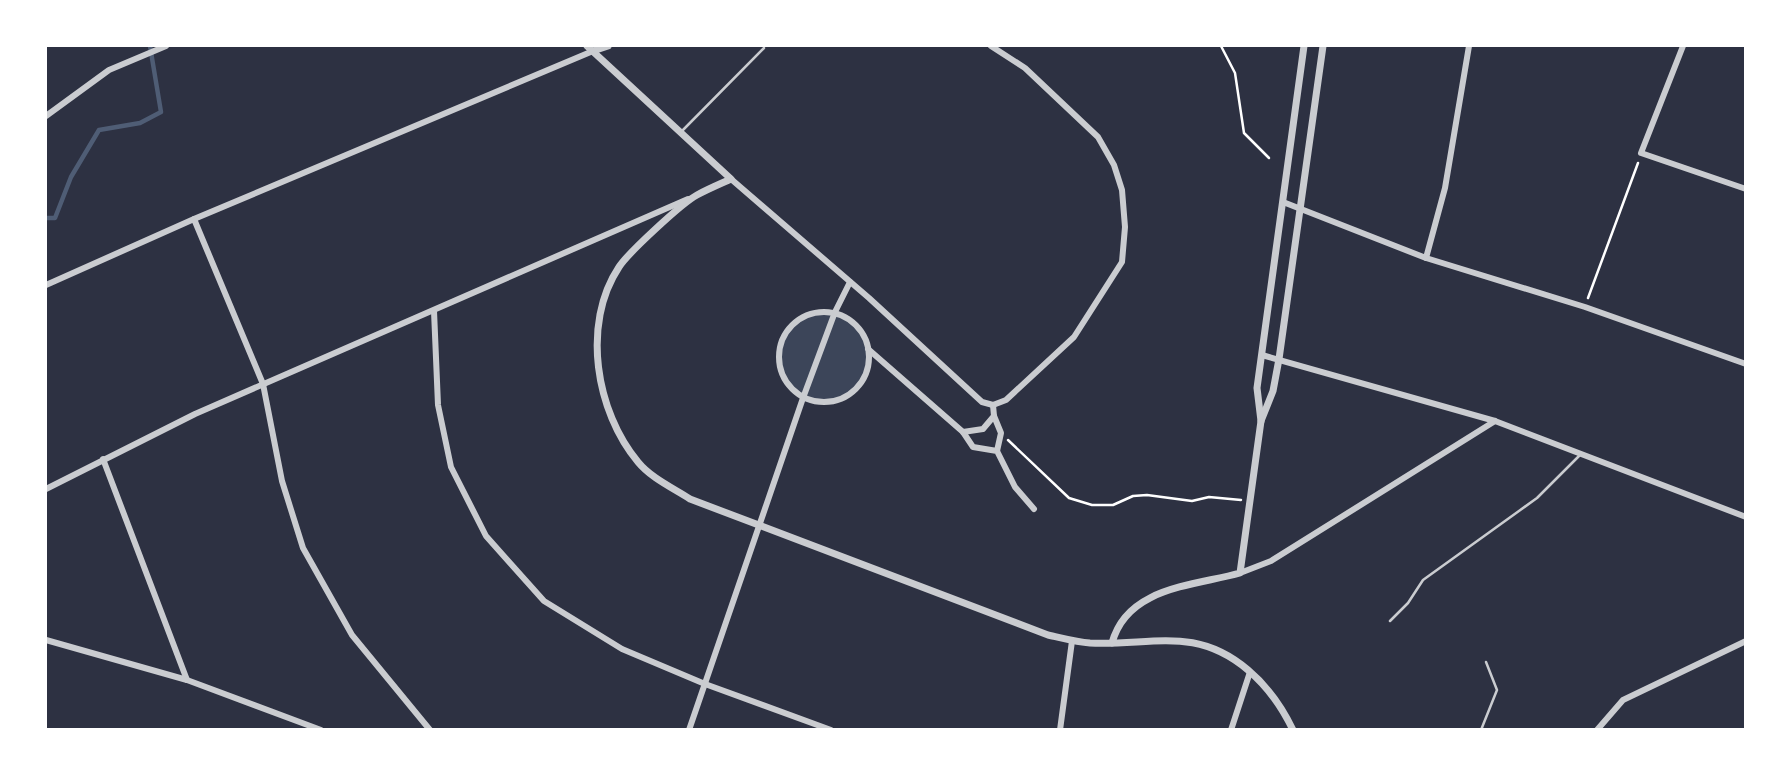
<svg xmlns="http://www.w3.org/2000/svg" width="1791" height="775" viewBox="0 0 1791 775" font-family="Jost,sans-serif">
	<rect width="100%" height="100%" fill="#2d3142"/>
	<circle fill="#3c4559" cx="824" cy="357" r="45"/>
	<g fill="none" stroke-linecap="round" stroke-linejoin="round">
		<polyline stroke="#4f5d75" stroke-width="4.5" points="46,218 55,218 71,177 99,130 140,123 161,112 150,46"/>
		<g stroke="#fff" stroke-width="2.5">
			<polyline points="1221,46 1235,73 1244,133 1269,158"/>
			<polyline points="1588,298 1638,163"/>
			<polyline points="1008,440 1069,498 1092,505 1113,505 1133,496 1147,495 1192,501 1209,497 1241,500"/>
		</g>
		<g stroke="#caccd0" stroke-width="2.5">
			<polyline points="681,132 764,48"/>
			<polyline points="1390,621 1408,603 1423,580 1537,498 1581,454"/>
			<polyline points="1481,730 1497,690 1486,662"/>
		</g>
		<g stroke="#caccd0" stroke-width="6">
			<polyline points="1683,46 1641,153 1746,189"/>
			<polyline points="46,116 109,70 166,46"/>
			<polyline points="731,179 869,298 982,402 993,405 1006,400 1074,337 1122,262 1125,227 1122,190 1114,165 1098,137 1025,68 991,46"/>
			<polyline points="1283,202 1426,258 1585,307 1746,364"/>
			<polyline points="194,219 263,384 282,481 303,548 352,635 430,730"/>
			<polyline points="1426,258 1445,188 1469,46"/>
			<polyline points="46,285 194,219 593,51"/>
			<polyline points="434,311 438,405 451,467 486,536 544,601 622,649 705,684 831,730"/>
			<circle cx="824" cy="357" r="45"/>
			<polyline points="868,349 963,432 973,447 997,451 1015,487 1034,509"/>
			<polyline points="1262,355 1495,421 1746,517"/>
			<polyline points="994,416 1001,433 997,451"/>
			<polyline points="963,432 983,429 994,416 993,405"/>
			<polyline points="103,459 187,680"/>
			<polyline points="46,489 195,414 688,199"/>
			<polyline points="1240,573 1271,561 1495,421"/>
			<polyline points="46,640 187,680 321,730"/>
			<polyline points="689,730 803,398 835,312 850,282"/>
			<polyline points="1060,730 1072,641"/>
			<polyline points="1231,730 1250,672"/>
			<polyline points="1597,730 1623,700 1746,641"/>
		</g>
		<g stroke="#caccd0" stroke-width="7">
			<path d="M587 46 731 179C720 184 708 189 697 195 682 203 628 253 619 267 581 324 596 412 638 462 651 478 673 488 690 499L1048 635C1062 638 1076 642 1090 643 1151 646 1195 625 1248 670 1267 686 1282 707 1293 730"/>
			<polyline points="593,51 608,46"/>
			<polyline points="1261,421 1257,388 1304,46"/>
			<path d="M1112 643C1127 587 1193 586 1240 573L1261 421 1273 391 1279 359 1323 46"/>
		</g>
	</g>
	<rect width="1791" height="775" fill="none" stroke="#ffffff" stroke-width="94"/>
</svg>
